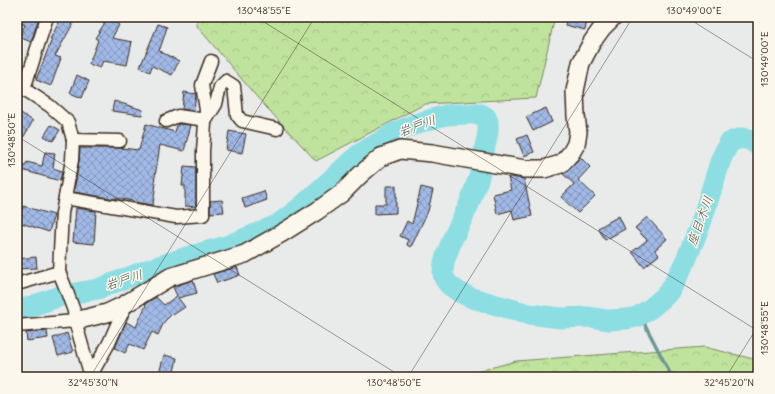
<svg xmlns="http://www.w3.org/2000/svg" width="775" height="394" viewBox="0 0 775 394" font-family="Delius,'Klee One',sans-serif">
	<defs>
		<pattern id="forest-crowns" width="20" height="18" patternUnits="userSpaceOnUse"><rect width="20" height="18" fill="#bfe39d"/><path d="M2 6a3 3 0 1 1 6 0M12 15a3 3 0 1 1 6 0" fill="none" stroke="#a5c387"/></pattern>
		<pattern id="building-cross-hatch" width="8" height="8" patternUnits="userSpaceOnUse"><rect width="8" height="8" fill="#a0b9e6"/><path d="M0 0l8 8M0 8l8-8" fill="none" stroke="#8497ba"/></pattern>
	</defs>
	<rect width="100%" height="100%" fill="#e9ebeb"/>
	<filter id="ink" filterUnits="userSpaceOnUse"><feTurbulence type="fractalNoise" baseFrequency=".025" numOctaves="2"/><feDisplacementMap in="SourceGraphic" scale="8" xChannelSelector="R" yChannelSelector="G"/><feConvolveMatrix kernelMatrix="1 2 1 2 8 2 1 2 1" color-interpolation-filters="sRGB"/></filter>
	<g filter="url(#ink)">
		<g fill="url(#forest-crowns)" stroke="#7d865e">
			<polygon points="197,17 555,17 536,98 425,104 316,161 255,95 197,26"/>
			<polygon points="704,347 758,360 758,377 456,377 516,361"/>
		</g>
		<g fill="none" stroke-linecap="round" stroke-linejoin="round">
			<polyline stroke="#6c9694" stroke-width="3.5" points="640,315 672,377"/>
			<polyline stroke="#8cdee3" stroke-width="21" points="17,311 64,295 98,289 147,270 190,256 229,245 277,225 302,206 358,155 394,133 418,123 446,115 467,114 481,114 486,117 488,122 488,132 479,177 468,207 452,240 444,262 443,273 444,278 449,285 459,292 472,298 529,314 560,318 589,317 608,320 626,319 637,317 651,308 664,297 671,289 686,260 701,223 721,159 729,143 735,140 742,138 752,141 758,146"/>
		</g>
		<g fill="url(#building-cross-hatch)" stroke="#3b2a1e">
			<polygon points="17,17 39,17 31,42 19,37 25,25 17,21"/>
			<polygon points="62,17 66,17 74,22 55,56 61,58 51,86 36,80 52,39 50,39"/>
			<polygon points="567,17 588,17 585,30 565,25"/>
			<polygon points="108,18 119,25 112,38 132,42 127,65 103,61 100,68 89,64 98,40 95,38"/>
			<polygon points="158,24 167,27 162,43 159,51 179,61 172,75 152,66 150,72 140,67"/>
			<polygon points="77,75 89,81 82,98 70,93"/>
			<polygon points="184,92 196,94 194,111 182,109"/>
			<polygon points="114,101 143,110 142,115 112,111"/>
			<polygon points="546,108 552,122 533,131 526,117"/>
			<polygon points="21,113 33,121 17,148 17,120"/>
			<polygon points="146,124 175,132 177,125 179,124 191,125 184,151 160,145 154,183 156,183 153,205 133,202 133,201 116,198 115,199 74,192 79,161 80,148 121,148 139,150"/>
			<polygon points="51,125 60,130 53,141 44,136"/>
			<polygon points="229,131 246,134 242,153 226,150"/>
			<polygon points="527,135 534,152 524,156 517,139"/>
			<polygon points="45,152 55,153 53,168 62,171 60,181 22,170 27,162 42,166"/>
			<polygon points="580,157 590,167 578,180 595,196 578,213 561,197 574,184 563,174 568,171"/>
			<polygon points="184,166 196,167 196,207 185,206 185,186 182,186"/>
			<polygon points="508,177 511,177 524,179 532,216 514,220 512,210 497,214 493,194 511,190"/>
			<polygon points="386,186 396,186 396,213 375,214 375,204 386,204"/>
			<polygon points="421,187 433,190 428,211 411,247 407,245 408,240 400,236 407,221 412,224"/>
			<polygon points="264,191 267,200 245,208 242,198"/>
			<polygon points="222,200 224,212 210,213 210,201"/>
			<polygon points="23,206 54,215 49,232 18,222"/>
			<polygon points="76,208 96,211 94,244 73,242"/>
			<polygon points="619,216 625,229 605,240 598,228"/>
			<polygon points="647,217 667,239 655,250 659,255 644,267 632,252 647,240 635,228"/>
			<polygon points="36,257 37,268 17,269 17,259"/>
			<polygon points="237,267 240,275 217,283 213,274"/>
			<polygon points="193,280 197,293 178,298 185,307 173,315 172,314 164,322 158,335 152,332 143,350 130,344 125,353 115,348 126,322 136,327 146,305 145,304 156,297 164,305 177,296 173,287"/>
			<polygon points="47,331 48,338 27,341 26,333"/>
			<polygon points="67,333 73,352 58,356 53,338"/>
			<polygon points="164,355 177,358 173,377 158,377"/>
		</g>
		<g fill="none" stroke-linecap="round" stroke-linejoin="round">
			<defs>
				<g id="street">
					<polyline points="17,86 24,89 50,106 68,122 73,140 72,160 62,213 59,272 64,284 74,311 75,321 91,377"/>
					<polyline points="24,89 47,17"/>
					<polyline points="166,121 178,116 206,120 216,104 220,87 226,81 234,86 237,115 242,121 277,129"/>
					<polyline points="73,140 120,141"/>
					<polyline points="65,198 176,217 203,215 203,151 206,110 202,85 211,61"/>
					<polyline points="17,284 59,272"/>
					<polyline points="17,326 75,321"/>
					<polyline points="91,375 109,343 127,302"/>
				</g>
				<polyline id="secondary" points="75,321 107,313 122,306 170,277 245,254 282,233 317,211 342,193 361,174 381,157 400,150 432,153 525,169 544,169 561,164 571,153 576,144 578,132 576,116 575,91 581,63 592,42 602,28 613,17"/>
			</defs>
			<use href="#street" stroke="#3b2a1e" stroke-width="15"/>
			<use href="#secondary" stroke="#3b2a1e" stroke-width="20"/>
			<use href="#street" stroke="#fbf7ec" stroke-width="12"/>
			<use href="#secondary" stroke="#fbf7ec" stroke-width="17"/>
		</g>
	</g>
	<path fill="none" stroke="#3b2a1e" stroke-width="1" stroke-opacity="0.45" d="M256 17 758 331M686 17 758 62M17 136 402 377M90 377 315 17M408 377 633 17M726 377 758 326"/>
	<g text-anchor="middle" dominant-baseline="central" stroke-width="3" stroke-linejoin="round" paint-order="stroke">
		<g font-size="13" font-style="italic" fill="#4f574f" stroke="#fbf7ec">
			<text transform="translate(417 126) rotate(-20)">岩戸川</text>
			<text transform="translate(700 221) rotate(-70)">座目木川</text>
			<text transform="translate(124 280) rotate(-18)">岩戸川</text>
		</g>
	</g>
	<rect width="775" height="394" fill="none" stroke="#fbf7ec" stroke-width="44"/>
	<rect x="22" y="22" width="731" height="350" fill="none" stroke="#3b2a1e" stroke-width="1.5"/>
	<g font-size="10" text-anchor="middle" fill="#3b2a1e">
		<text x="264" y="14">130°48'55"E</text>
		<text x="694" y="14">130°49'00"E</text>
		<text transform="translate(764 59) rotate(-90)" y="4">130°49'00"E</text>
		<text transform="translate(11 140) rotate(-90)" y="4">130°48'50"E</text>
		<text transform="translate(764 328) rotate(-90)" y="4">130°48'55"E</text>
		<text x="93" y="386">32°45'30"N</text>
		<text x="394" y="386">130°48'50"E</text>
		<text x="729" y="386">32°45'20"N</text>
	</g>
</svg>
